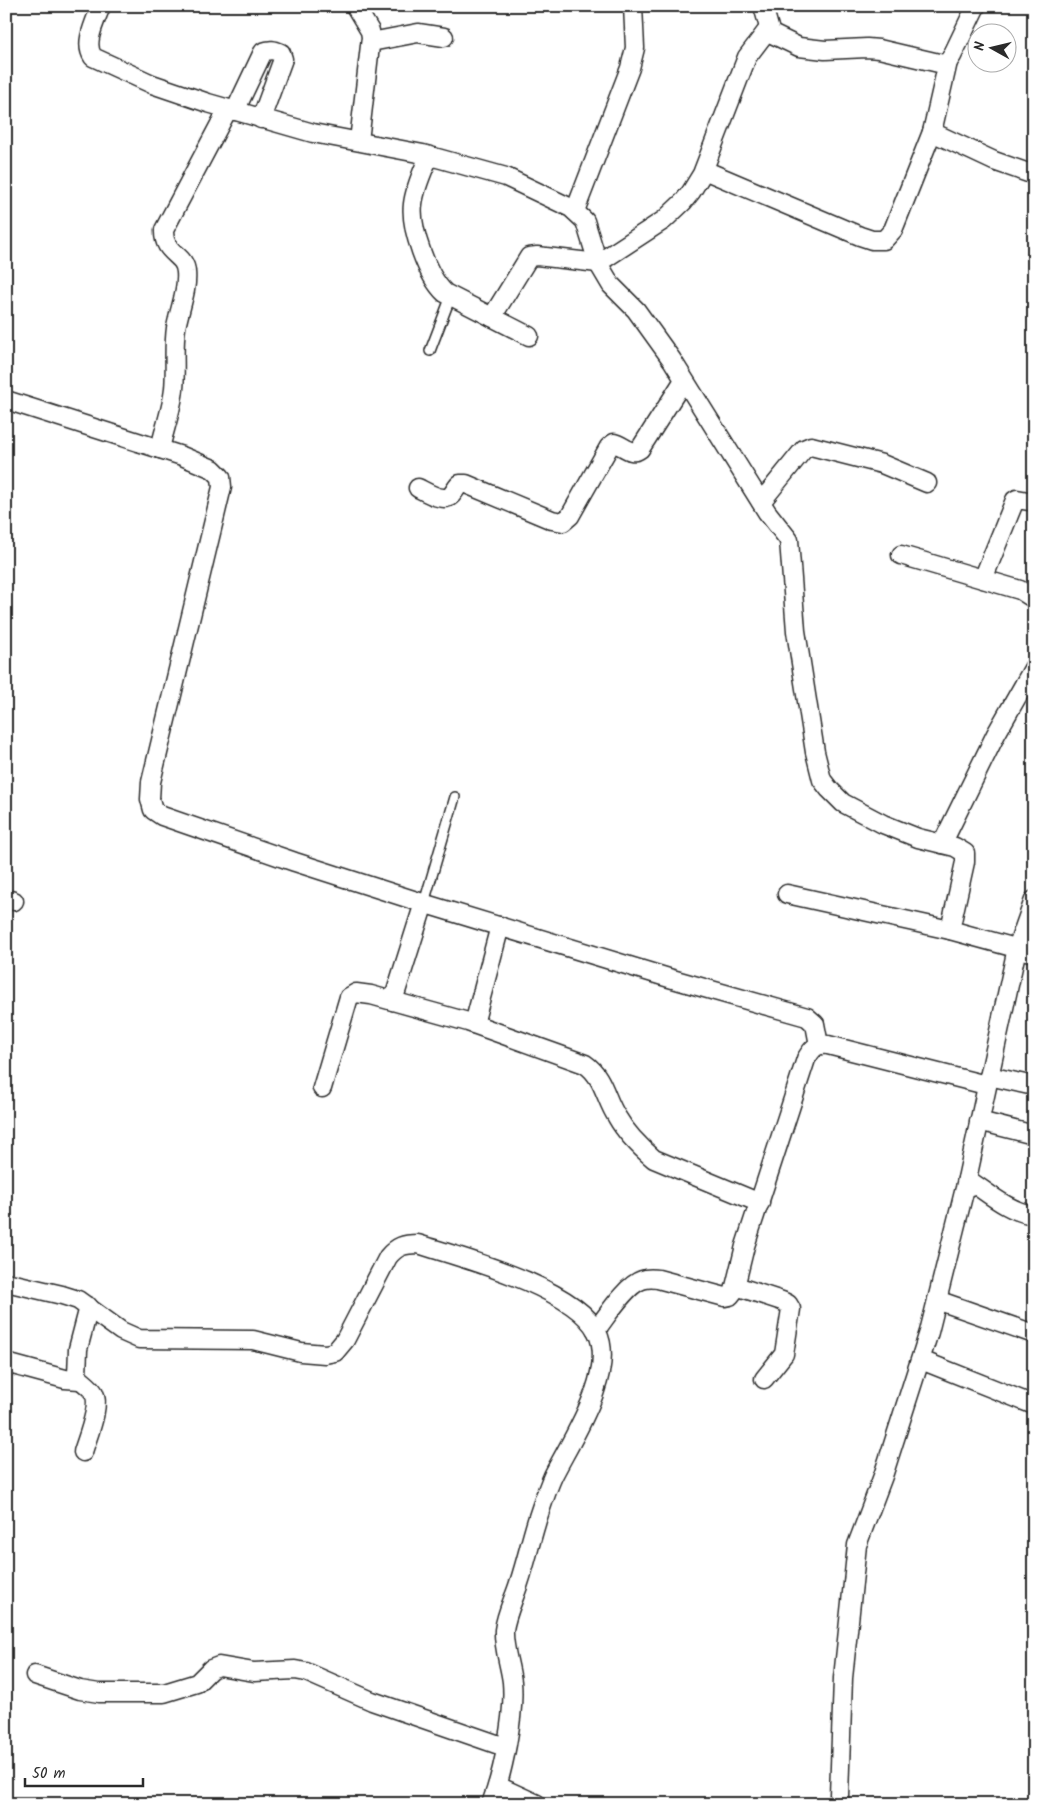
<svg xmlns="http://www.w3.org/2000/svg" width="1040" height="1810" viewBox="0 0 1040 1810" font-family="Kalam,sans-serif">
	<rect width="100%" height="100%" fill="#fff"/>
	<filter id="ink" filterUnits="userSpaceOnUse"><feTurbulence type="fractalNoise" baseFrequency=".02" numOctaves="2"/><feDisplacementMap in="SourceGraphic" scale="10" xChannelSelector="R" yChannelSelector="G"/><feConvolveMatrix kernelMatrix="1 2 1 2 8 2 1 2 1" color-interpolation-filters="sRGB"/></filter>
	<g filter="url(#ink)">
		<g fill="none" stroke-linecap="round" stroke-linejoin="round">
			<defs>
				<g id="lane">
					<polyline points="430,351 451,296"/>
					<polyline points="424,903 455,797"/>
				</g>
				<g id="street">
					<path d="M101 6C96 20 83 43 93 57L152 84 208 103 313 133 423 154 506 177 571 208 585 221 598 263 611 285 636 310 672 360 767 512 789 540 796 631 815 752 822 780 829 789 843 803 883 824 918 838 955 847 965 853V862L950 930"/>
					<polyline points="355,6 370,31 371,37 359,141"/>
					<polyline points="763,6 770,31 772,34 799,47 825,50 867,48 879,49 943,64 948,62 952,56 976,6"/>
					<polyline points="371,42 418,33 444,37"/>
					<path d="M235 111 263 52C270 49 274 50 281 53L283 59 261 119"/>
					<polyline points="932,132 994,161 1034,175"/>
					<path d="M429 156C423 171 415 187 413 204 410 228 427 276 445 293L529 336"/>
					<polyline points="704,170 860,236 872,240 884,240 893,230 932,132 948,62"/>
					<polyline points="575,211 630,68 635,48 633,6"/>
					<polyline points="492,317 529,257 537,256 598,263 664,220 683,202 691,192 702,174 747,57 769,28"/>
					<polyline points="6,400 182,456 213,469 221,477 222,487 151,782 150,799 153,810 162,816 295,862 429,905 669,978 807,1017 815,1024 819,1045"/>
					<path d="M160 449C164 430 172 409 174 389 176 369 173 349 176 328 179 310 188 290 186 272 185 253 163 255 164 230L228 109"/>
					<path d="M418 488C426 492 440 501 449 497 454 494 456 487 460 484H466L552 520 563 522 570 516 609 447 614 443C623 445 631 456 640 449L684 380"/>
					<polyline points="761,502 804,449 811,446 882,464 927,483"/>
					<polyline points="901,555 1020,590 1034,599"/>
					<polyline points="983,579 1015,500 1017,499 1034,502"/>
					<polyline points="942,844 996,734 1034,667"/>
					<polyline points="787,894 950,930 1034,953"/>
					<polyline points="6,899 14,901"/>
					<polyline points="393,1001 424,903"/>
					<polyline points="474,1024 500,926"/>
					<polyline points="989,1076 1034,1086"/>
					<path d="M322 1088 349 997 356 993 371 995 468 1022 585 1064C604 1077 605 1099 617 1117 626 1133 640 1147 654 1159L760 1203"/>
					<polyline points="979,1121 1034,1135"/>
					<path d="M967 1179C987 1192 1009 1212 1034 1215"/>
					<path d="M6 1282 62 1295 78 1300 121 1331 139 1339 253 1340 301 1352 325 1354 335 1352 345 1340 388 1257C397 1246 404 1244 418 1244 463 1258 575 1288 597 1332 617 1372 571 1440 553 1476 548 1487 544 1499 540 1511 532 1534 527 1559 519 1583 514 1599 506 1614 504 1630 503 1647 510 1665 512 1682 515 1715 503 1773 491 1804"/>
					<polyline points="736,1286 782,1301 788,1304 791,1309 784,1354 764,1379"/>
					<polyline points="937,1300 1034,1334"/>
					<path d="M596 1330C607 1316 626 1285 642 1280 647 1278 652 1278 658 1279L725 1297 730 1296 734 1291 745 1246 806 1059C812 1049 816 1043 828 1045L986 1085"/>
					<polyline points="921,1360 1034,1405"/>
					<polyline points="6,1363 65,1379 80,1380"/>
					<path d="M83 1452C87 1438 101 1406 94 1393 90 1386 82 1382 77 1376L78 1349 89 1307"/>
					<polyline points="35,1675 80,1690 99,1693 164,1693 197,1683 211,1669 219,1666 254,1672 295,1670 306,1672 372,1701 505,1747"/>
					<polyline points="498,1786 537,1804"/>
					<polyline points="840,1804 839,1796 843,1678 857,1545 883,1476 929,1332 965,1188 1017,948 1034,900"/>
				</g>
			</defs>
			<use href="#lane" stroke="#2b2b2b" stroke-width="12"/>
			<use href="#street" stroke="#2b2b2b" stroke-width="21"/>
			<use href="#lane" stroke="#fff" stroke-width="9"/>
			<use href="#street" stroke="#fff" stroke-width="18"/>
		</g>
	</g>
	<rect width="1040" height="1810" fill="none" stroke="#fff" stroke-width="25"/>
	<rect x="12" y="12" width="1015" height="1785" fill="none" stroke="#2b2b2b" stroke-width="2" filter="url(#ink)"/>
	<g transform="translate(992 48) rotate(278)"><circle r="24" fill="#ffffff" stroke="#aaaaaa"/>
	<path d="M0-4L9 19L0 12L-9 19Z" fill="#2b2b2b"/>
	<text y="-8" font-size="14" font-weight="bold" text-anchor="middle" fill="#2b2b2b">N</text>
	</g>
	<path d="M25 1778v8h118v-8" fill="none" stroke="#2b2b2b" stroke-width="2.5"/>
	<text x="32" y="1778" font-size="15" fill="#2b2b2b" stroke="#ffffff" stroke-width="4" paint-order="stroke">50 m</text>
</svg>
